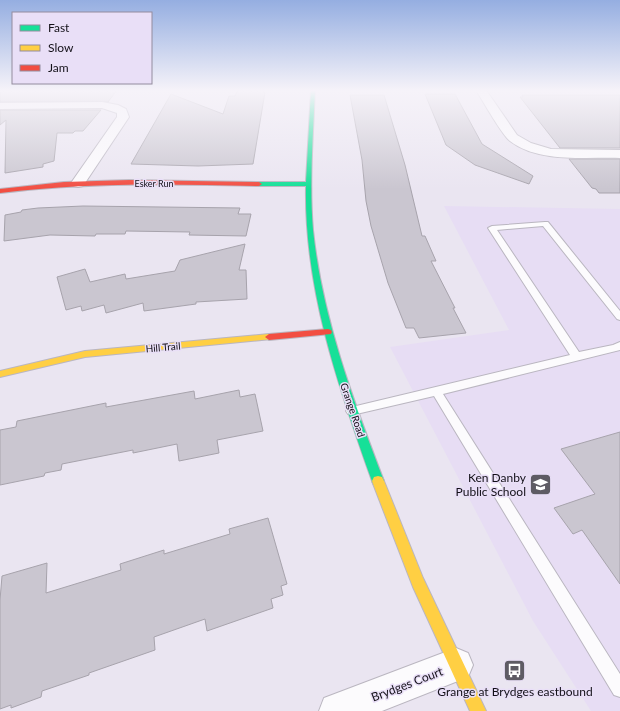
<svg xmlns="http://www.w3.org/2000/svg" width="620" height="711" viewBox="0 0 620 711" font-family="Lato,sans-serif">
	<rect width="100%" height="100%" fill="#eae5f1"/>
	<polygon fill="#e7ddf4" points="444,206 620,209 620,711 591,711 533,621 390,347 509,330"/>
	<g fill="#cac6d0" stroke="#a7a3ac">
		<polygon points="0,90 117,90 108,102 0,102"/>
		<polygon points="238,90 263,90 263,92 265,92 253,164 198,166 131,164 171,94 223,114 229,96 235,96"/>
		<polygon points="425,94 455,94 482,144 533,176 529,184 475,165 446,145"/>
		<polygon points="350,95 384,95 405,165 422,236 425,236 436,261 431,261 455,308 453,308 466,333 419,338 414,328 406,328 388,283 371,226 366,201 362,160"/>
		<polygon points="522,95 620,95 620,148 560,148 520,97 523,97"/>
		<polygon points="0,110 101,110 83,131 75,131 73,133 57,133 54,161 43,164 43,167 5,173 6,120 0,125"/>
		<polygon points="569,159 620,159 620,193 599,193 596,189 592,188"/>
		<polygon points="83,206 240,208 238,214 251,214 246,236 189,235 190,232 126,231 125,234 96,234 95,236 50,235 4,241 5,215 21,212 22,210 38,208"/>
		<polygon points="245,244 239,270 246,270 247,299 196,302 196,304 144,311 143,303 106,313 104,305 82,311 81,306 66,310 57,277 85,269 90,282 125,274 126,279 175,271 180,260"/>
		<polygon points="239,390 240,397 255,394 263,431 217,440 219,453 179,461 177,444 133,453 133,450 62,464 61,470 45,473 44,476 0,485 0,430 16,427 17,421 106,403 106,407 194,391 195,399"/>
		<polygon points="620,432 620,584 582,530 573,534 554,508 595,494 561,449"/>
		<polygon points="268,518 287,584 281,586 283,595 271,599 273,608 207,631 205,619 154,637 155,650 89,673 89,675 42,691 41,697 11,708 11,705 0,709 0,600 2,576 47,563 46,593 121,570 120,564 164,550 164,554 230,534 229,529"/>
	</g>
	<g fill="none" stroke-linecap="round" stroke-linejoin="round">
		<defs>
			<polygon id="lane" points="545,222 548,222 620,311 620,320 617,319 543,226 497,230 579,352 613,345 620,342 620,350 443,394 620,674 620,697 614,695 434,396 352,415 348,414 346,411 348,408 352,407 570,355 488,228 492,226"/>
			<g id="street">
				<path d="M476 90H486L517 135 531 143 551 149 620 150V158C586 157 538 163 510 141 502 135 483 101 476 90Z"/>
				<polygon points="102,102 118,105 126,109 129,117 83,186 78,187 73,186 71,183 117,117 117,113 102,108 0,109 0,103"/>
				<polygon points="456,648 468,653 473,665 468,677 382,711 319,711 324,698"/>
			</g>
			<path id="fast" d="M311 90H315C313 137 309 183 313 230 322 317 353 400 384 481L382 485 378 486 374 485 372 481C338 386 304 288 306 186H259L256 184 259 182H306Z"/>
			<g id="slow">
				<polygon points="269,334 272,335 273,337 272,339 85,357 0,377 0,371 85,351"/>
				<polygon points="378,476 382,477 384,481 423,578 486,711 470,711 413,587 372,481 374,477"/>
			</g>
			<g id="jam">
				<path d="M129 180 259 182 262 184 259 186C172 184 86 182 0 193V189L64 182Z"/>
				<polygon points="328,329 331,330 332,332 331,334 269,340 265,337 269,334"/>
			</g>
		</defs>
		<use href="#lane" stroke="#bab6c0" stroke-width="2"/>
		<use href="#street" stroke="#bab6c0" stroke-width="2"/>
		<use href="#fast" stroke="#bab6c0" stroke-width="2"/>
		<use href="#slow" stroke="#bab6c0" stroke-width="2"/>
		<use href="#jam" stroke="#bab6c0" stroke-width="2"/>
		<use href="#lane" fill="#fcfbfd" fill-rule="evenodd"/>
		<use href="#street" fill="#fcfbfd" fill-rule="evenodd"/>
		<use href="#fast" fill="#16e098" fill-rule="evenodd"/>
		<use href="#slow" fill="#ffcf43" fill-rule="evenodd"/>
		<use href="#jam" fill="#f24e42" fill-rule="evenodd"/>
	</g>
	<linearGradient id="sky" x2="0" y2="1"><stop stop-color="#95aee1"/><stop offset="0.48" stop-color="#f6f3f9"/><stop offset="1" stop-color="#f6f3f9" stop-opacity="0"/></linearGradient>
	<rect width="620" height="189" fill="url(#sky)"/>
	<defs>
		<symbol id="school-square" viewBox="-11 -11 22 22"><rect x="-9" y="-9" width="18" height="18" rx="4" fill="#5e5b64" stroke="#e9dff7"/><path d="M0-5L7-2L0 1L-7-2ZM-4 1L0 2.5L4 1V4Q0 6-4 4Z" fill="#fff"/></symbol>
		<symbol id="bus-square" viewBox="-11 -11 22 22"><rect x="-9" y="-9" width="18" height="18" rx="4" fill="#5e5b64" stroke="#e9dff7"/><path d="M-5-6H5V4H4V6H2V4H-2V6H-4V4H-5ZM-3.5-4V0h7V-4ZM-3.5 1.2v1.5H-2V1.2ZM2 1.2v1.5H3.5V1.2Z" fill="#fff"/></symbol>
	</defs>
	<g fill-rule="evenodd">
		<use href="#school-square" x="528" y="472" width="25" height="25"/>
		<use href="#bus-square" x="502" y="658" width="25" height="25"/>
	</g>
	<g text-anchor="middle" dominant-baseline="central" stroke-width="3" stroke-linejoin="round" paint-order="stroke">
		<g font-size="9" fill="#131018" stroke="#e9dff7">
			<text x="154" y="183">Esker Run</text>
		</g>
		<g font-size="10" fill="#131018" stroke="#e9dff7">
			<text transform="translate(163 347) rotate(-5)">Hill Trail</text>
			<text transform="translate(353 410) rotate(71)">Grange Road</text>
		</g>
		<g font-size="12" fill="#131018" stroke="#e9dff7" text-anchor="end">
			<text x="526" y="477">Ken Danby<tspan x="526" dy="14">Public School</tspan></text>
			<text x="515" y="691" text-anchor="middle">Grange at Brydges eastbound</text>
		</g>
		<g font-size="12" fill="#131018" stroke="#e9dff7">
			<text transform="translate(407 684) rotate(-21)">Brydges Court</text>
		</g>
	</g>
	<rect x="12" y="12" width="140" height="72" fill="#e9dff7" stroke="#938c9e"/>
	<rect x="20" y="25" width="20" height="6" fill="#16e098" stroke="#938c9e"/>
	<text x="48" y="32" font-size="12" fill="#131018">Fast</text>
	<rect x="20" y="45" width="20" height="6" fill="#ffcf43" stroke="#938c9e"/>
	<text x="48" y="52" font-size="12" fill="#131018">Slow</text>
	<rect x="20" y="65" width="20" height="6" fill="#f24e42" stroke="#938c9e"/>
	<text x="48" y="72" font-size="12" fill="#131018">Jam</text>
</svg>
